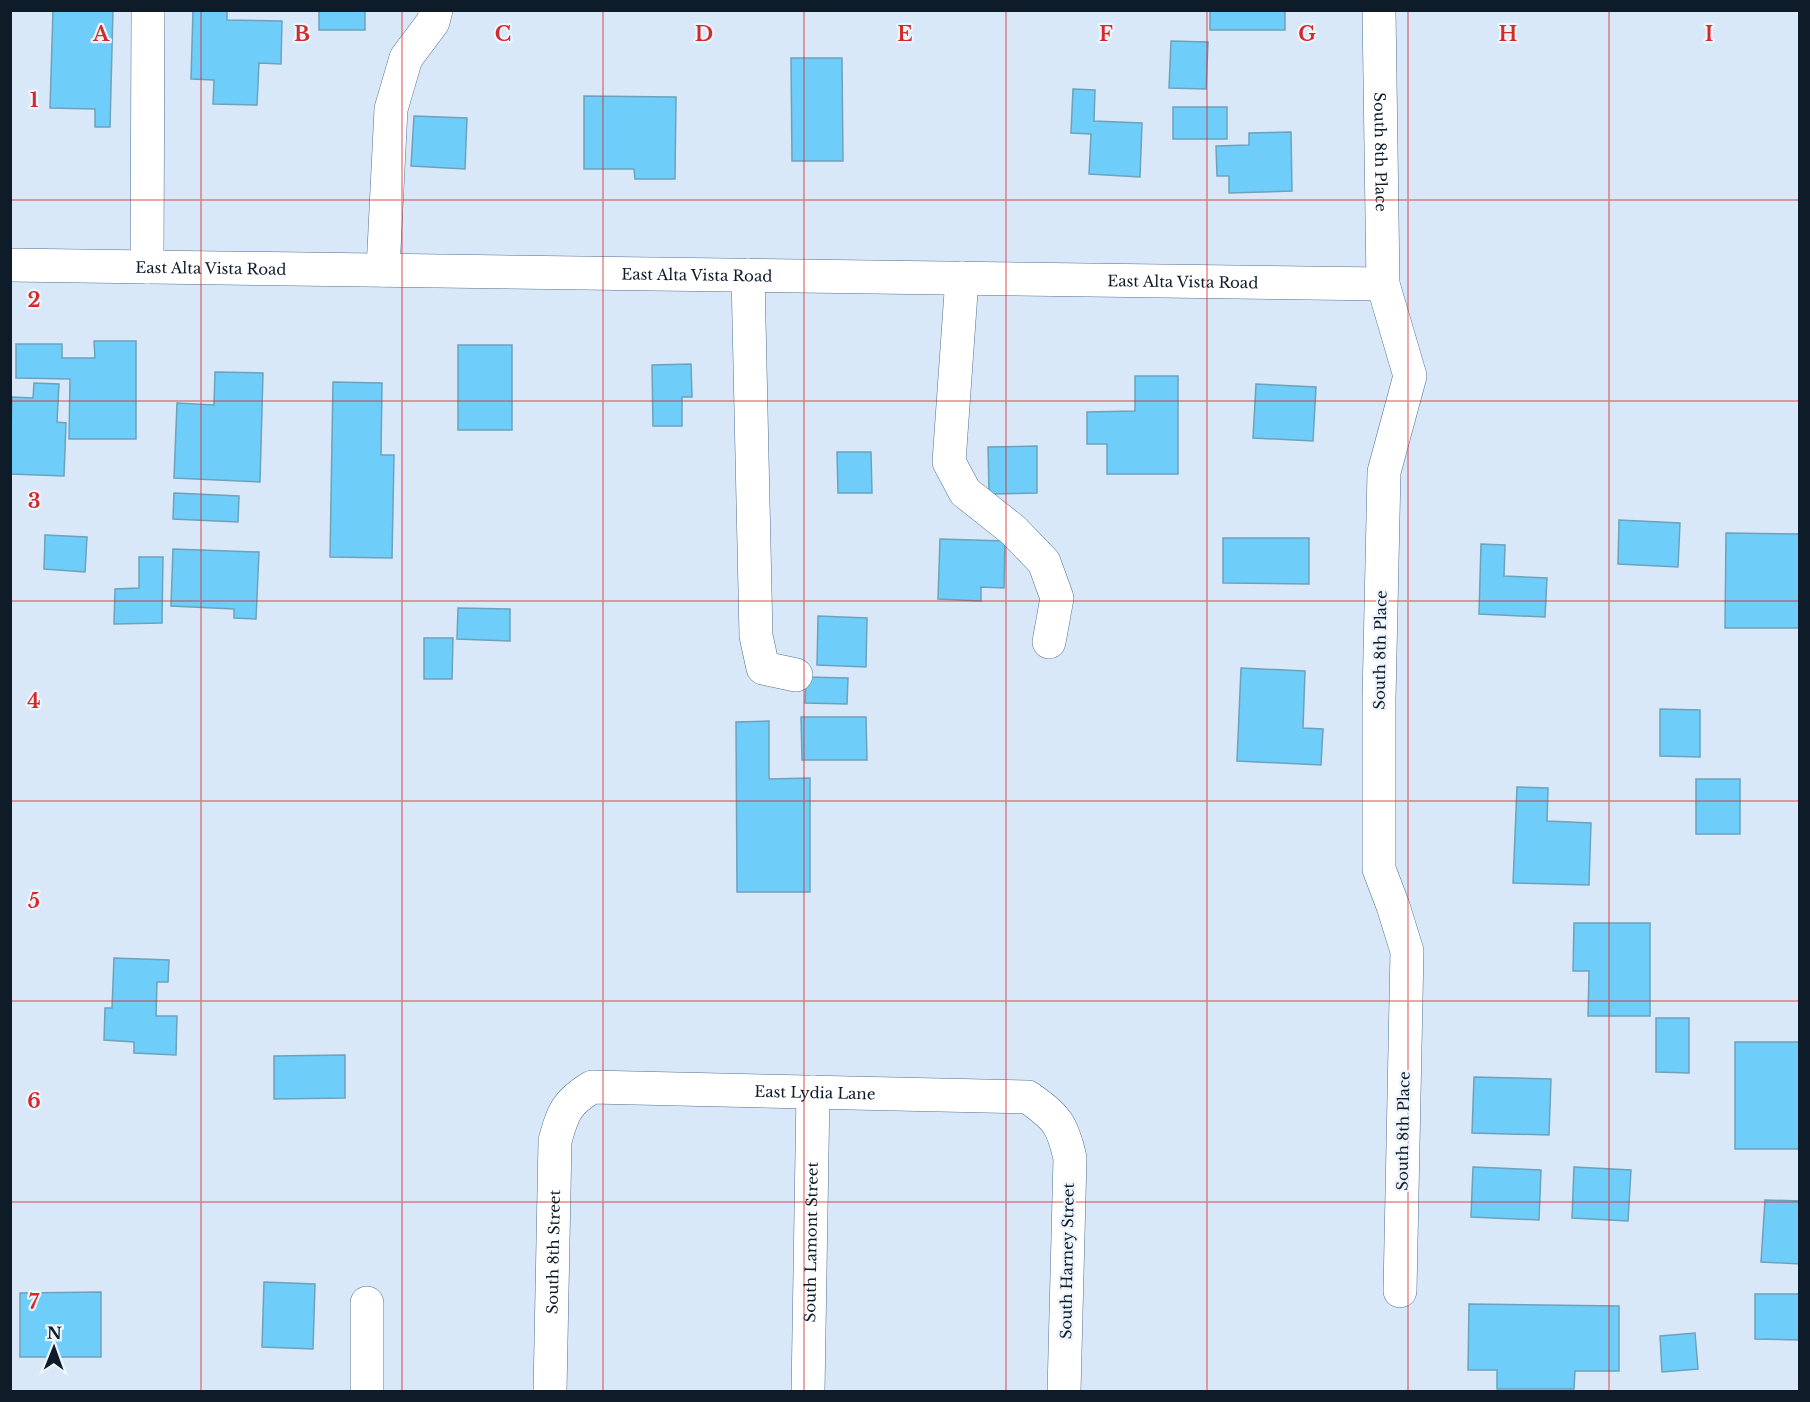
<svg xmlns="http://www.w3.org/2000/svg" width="1810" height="1402" viewBox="0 0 1810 1402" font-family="'Libre Baskerville',serif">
	<rect width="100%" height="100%" fill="#d9e8f8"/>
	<g fill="#6fcdf9" stroke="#6da2bc" stroke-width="1.5">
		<polygon points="53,10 113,10 110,127 95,127 95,109 50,108"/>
		<polygon points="193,10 227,11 227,20 282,21 281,64 259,63 257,105 213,104 214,80 191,79"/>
		<rect x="319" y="10" width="46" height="20"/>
		<rect x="1210" y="10" width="75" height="20"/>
		<polygon points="1171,41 1208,42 1206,89 1169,88"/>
		<polygon points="791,58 842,58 843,161 792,161"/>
		<polygon points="1073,89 1095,90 1094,121 1142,123 1140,177 1089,174 1091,134 1071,133"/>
		<polygon points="584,96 676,97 675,179 635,179 634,169 584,169"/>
		<rect x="1173" y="107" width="54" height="32"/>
		<polygon points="414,116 467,118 465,169 411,166"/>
		<polygon points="1291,132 1292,191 1229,193 1229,176 1217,176 1216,146 1249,145 1249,133"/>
		<polygon points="94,341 136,341 136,439 69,439 70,379 16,378 16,344 62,344 62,358 95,358"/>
		<rect x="458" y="345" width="54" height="85"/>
		<polygon points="691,364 692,397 682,397 682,426 653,426 652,365"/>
		<polygon points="215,372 263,373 260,482 174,478 177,403 214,405"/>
		<polygon points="1135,376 1178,376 1178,474 1107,474 1107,444 1087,444 1087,412 1135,411"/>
		<polygon points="333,382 382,383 381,455 394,455 392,558 330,557"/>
		<polygon points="34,383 59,384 57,422 66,423 64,476 10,474 12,397 33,398"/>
		<polygon points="1256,384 1316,387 1313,441 1253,438"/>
		<polygon points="1037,446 1037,493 989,494 988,447"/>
		<polygon points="837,452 871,452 872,493 838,493"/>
		<polygon points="174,493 239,496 238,522 173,519"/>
		<polygon points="1619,520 1680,523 1678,567 1618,564"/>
		<polygon points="1726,533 1800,534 1800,628 1725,628"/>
		<polygon points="45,535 87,537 85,572 44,569"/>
		<polygon points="1223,538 1309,538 1309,584 1223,583"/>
		<polygon points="940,539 1005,541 1004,588 981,587 981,601 938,599"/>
		<polygon points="1481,544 1505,545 1504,576 1547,578 1545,617 1479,614"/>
		<polygon points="173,549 259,552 256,619 234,618 234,609 171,606"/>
		<polygon points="139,557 163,557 162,623 114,624 115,589 139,588"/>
		<polygon points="458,608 510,609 510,641 457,639"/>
		<polygon points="818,616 867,618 866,667 817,665"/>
		<polygon points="424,638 453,638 452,679 424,679"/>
		<polygon points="1241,668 1305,671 1303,728 1323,729 1321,765 1237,761"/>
		<polygon points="806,677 848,678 847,704 805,703"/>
		<polygon points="1660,709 1700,710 1700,757 1660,756"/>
		<polygon points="801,717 866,717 867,760 802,760"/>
		<polygon points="769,721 769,779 810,778 810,892 737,892 736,722"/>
		<rect x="1696" y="779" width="44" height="55"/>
		<polygon points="1517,787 1548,788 1547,821 1591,823 1589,885 1513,883"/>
		<polygon points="1574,923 1650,923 1650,1016 1588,1016 1589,971 1573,971"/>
		<polygon points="114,958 169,960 168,982 157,982 156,1016 177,1016 176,1055 134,1053 134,1042 104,1040 105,1008 112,1008"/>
		<polygon points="1656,1018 1689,1018 1689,1073 1656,1072"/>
		<rect x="1735" y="1042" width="65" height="107"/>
		<polygon points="345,1055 345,1098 274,1099 274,1056"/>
		<polygon points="1474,1077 1551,1079 1549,1135 1472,1133"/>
		<polygon points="1473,1167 1541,1170 1539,1220 1471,1217"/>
		<polygon points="1574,1167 1631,1170 1628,1221 1572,1218"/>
		<polygon points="1765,1200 1800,1201 1800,1264 1761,1262"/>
		<polygon points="264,1282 315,1284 313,1349 262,1347"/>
		<polygon points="101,1292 101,1357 20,1357 20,1293"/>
		<polygon points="1755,1294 1800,1294 1800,1340 1755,1339"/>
		<polygon points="1469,1304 1619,1306 1619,1371 1575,1371 1574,1389 1497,1389 1497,1370 1468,1370"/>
		<polygon points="1695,1333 1698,1369 1662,1372 1660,1336"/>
	</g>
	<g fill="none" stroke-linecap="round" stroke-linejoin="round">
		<defs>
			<g id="minor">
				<path id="s1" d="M1379 10 1383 284 1410 376 1384 472 1379 699V869L1393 906 1407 951 1400 1291"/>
				<path id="s2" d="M10 265 1383 284"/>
				<polyline points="147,267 148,10"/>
				<polyline points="383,270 391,109 406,58 433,22 436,10"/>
				<polyline points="748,275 756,636 763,668 796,675"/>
				<polyline points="962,278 949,462 965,492 1013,530 1044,562 1057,598 1049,642"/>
				<polyline points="367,1392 367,1303"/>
				<path id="s3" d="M550 1392 555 1141C563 1112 566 1103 592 1087L1028 1097C1057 1118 1062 1123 1070 1158L1064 1392"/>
				<path id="s4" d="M808 1392 813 1092"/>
			</g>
		</defs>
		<use href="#minor" stroke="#507194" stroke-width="34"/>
		<use href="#minor" stroke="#fff" stroke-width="33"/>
	</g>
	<path fill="none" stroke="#d62828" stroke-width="1.5" stroke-opacity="0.55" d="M201 10V1392M402 10V1392M603 10V1392M804 10V1392M1006 10V1392M1207 10V1392M1408 10V1392M1609 10V1392M10 200H1800M10 401H1800M10 601H1800M10 801H1800M10 1001H1800M10 1202H1800"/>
	<g text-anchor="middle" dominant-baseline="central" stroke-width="4.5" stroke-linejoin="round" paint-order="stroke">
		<g font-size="15" fill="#0e1b29" stroke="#edf4fc">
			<text stroke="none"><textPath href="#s1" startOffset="142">South 8th Place</textPath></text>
			<text stroke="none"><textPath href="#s2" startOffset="201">East Alta Vista Road</textPath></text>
			<text stroke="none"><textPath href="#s2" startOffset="687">East Alta Vista Road</textPath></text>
			<text stroke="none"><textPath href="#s2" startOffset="1173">East Alta Vista Road</textPath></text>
			<text transform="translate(1380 650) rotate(-89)">South 8th Place</text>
			<text stroke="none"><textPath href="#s3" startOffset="542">East Lydia Lane</textPath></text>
			<text transform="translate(1403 1131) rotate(-89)">South 8th Place</text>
			<text stroke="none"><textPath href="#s4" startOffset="150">South Lamont Street</textPath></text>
			<text stroke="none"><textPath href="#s3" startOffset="140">South 8th Street</textPath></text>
			<text transform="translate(1067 1261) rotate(-89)">South Harney Street</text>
		</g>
	</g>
	<g font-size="20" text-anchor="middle" font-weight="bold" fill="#d62828" stroke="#edf4fc" stroke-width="4.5" stroke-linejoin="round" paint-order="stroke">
		<text x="101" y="41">A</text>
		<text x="302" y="41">B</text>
		<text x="503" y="41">C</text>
		<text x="704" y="41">D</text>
		<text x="905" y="41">E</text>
		<text x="1106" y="41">F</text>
		<text x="1307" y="41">G</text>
		<text x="1508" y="41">H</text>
		<text x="1709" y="41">I</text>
		<text x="34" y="107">1</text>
		<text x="34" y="307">2</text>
		<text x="34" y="508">3</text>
		<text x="34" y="708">4</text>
		<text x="34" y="908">5</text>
		<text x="34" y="1108">6</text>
		<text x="34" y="1309">7</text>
	</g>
	<rect width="1810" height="1402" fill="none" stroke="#0e1b29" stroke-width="24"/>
	<g transform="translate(54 1348) rotate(1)" stroke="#edf4fc" stroke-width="4.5" paint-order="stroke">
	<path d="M0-4.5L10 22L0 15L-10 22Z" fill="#0e1b29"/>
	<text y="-9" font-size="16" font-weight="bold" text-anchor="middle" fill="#0e1b29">N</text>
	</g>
</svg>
